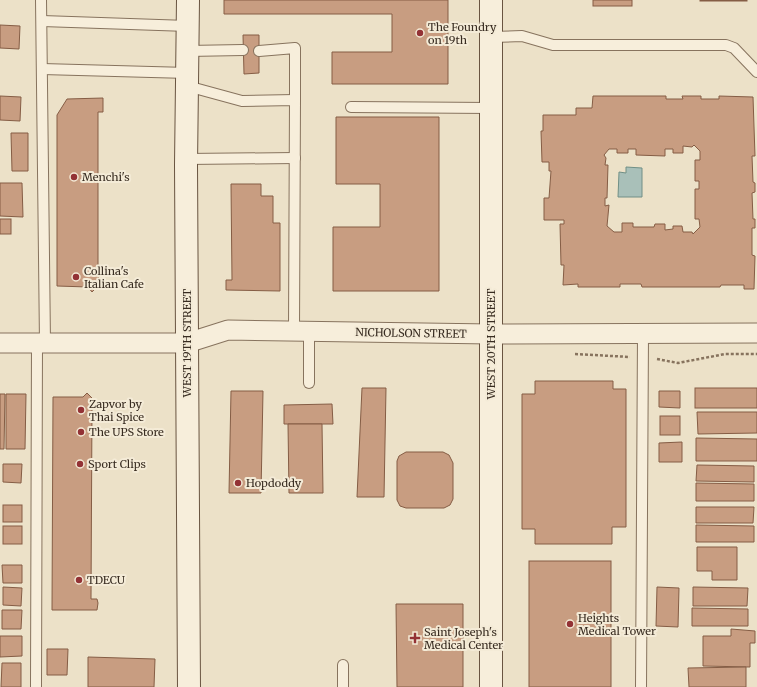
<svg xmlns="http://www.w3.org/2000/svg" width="757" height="687" viewBox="0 0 757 687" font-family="Merriweather,serif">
	<rect width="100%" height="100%" fill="#ece1c8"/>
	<polygon fill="#a9c0b9" stroke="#708f86" points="626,167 642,168 642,197 618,197 619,172 626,173"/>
	<g fill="#c89d81" stroke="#855d45" fill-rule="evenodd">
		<polygon points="224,0 448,0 448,84 332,84 332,52 392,52 392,14 224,14"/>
		<rect x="593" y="0" width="39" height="6"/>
		<rect x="700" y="0" width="47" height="1"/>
		<polygon points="0,25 20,26 19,49 0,48"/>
		<polygon points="243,35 259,35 259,73 244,74"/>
		<polygon points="0,96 21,97 20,121 0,120"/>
		<path d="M593 96H666V99H683L682 96H701V99H719V96L753 97 755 156H752L753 182 755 183V192L752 193 753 219H755V228H752V255L755 256 754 289H744V285H721L720 287H642L641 284H620V287H578V284L563 285 564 265H561L560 224H564V220H544V198H549L551 171H549V162H542L541 131H543V115H576V108H592ZM694 145 700 151V160H695V181H699V189H695V219H699L700 227 693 234 692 232H683L682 226H673V229L665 230V224H655L654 227H633V223H622V232H614L607 226 609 205 605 206V198H607L608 165H605L606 158 604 155 609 149H617V153H628V149H636V155L665 156V149H673V153H683V146L692 147Z"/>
		<polygon points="103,98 103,112 98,112 98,277 102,282 92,292 88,287 57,286 57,115 67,99"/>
		<polygon points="336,117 439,117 439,291 333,291 333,227 380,227 380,184 336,184"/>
		<polygon points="11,133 28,133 28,171 12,171"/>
		<polygon points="0,183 22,183 23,217 0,216"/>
		<polygon points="231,184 261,184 261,196 273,196 273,223 280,223 280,291 226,290 226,280 232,280"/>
		<rect x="0" y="219" width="11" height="15"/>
		<polygon points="535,381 613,381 613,389 626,389 626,527 612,527 612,544 535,544 535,529 522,529 522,394 535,394"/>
		<polygon points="362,388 386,388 384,497 357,497"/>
		<rect x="695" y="388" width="62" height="20"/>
		<polygon points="231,391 263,391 261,493 229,493"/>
		<polygon points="659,391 680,391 680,408 659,407"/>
		<polygon points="87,393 96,402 92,405 91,599 97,599 98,603 97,610 52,610 53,397 83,397"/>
		<polygon points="0,394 5,394 4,449 0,449"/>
		<polygon points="6,394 26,394 25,449 6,449"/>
		<polygon points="332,404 333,424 284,424 284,405"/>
		<polygon points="697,412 757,412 757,433 698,434"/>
		<rect x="660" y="416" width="20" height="19"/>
		<polygon points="288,424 322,424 323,493 289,493"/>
		<polygon points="696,438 757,439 757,461 696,461"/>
		<polygon points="682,442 682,462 659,462 659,443"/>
		<polygon points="406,452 443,452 449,455 453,463 453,499 450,505 444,508 406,508 400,506 397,500 397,461 399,456"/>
		<polygon points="3,464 22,464 21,483 3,482"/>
		<polygon points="697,465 754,466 754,482 696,481"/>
		<polygon points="696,483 754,484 754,501 696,501"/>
		<rect x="3" y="505" width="19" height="17"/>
		<polygon points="696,507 754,507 753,523 696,523"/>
		<polygon points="696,525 754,526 754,542 696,542"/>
		<rect x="3" y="526" width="19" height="18"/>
		<polygon points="697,547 737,547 737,580 712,580 712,571 697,571"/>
		<rect x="529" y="561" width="82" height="126"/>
		<polygon points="2,565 22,565 22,583 3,583"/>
		<polygon points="3,587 22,588 21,606 3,605"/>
		<polygon points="657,587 679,588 678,627 656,626"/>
		<polygon points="693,587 748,588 747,606 693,606"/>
		<polygon points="396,604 463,604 463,687 397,687"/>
		<polygon points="692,608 748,609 748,626 692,626"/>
		<polygon points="2,610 22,610 21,629 2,629"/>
		<polygon points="731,629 755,631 755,643 750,643 750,667 703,666 703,636 731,636"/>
		<polygon points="0,636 22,636 22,656 0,657"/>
		<polygon points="47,649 68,649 67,675 47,675"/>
		<polygon points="88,657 155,659 154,687 88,687"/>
		<polygon points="2,663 21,663 21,687 1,687"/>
		<polygon points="746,667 746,687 689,687 688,668"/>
	</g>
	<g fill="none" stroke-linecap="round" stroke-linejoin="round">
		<defs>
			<g id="lane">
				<polyline points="41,0 45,343"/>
				<polyline points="42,21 188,26"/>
				<polyline points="491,37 522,36 553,45 726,45 734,48 757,72"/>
				<polyline points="187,51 243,50"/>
				<polyline points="259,51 295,48 295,100"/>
				<polyline points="42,69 188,73"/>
				<polyline points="187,86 242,101 295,100 294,331"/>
				<polyline points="351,107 491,108"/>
				<polyline points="186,159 295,158"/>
				<polyline points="309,383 309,332"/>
				<polyline points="36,687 37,343"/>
				<polyline points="343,687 343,665"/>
				<polyline points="641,687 643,334"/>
			</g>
			<polyline id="street" points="0,343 187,343 228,330 491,334 757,333"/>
			<g id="secondary">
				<polyline points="188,0 186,165 189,687"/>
				<polyline points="491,0 491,687"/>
			</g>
		</defs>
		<use href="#lane" stroke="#87735e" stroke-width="12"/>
		<use href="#street" stroke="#87735e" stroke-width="21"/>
		<use href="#secondary" stroke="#695441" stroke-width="24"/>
		<g stroke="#87735e" stroke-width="2.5" stroke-dasharray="3 2" stroke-linecap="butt">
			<polyline points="575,354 630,357"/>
			<polyline points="657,359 678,363 725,354 757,354"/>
		</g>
		<use href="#lane" stroke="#f7eedb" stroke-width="10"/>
		<use href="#street" stroke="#f7eedb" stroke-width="19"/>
		<use href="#secondary" stroke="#f7eedb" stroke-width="22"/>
	</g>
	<g fill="#933235" stroke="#f4ebd7" stroke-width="1.5">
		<circle cx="420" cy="33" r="4"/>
		<circle cx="74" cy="177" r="4"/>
		<circle cx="76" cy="277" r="4"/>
		<circle cx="81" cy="410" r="4"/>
		<circle cx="81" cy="432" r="4"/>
		<circle cx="80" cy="464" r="4"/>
		<circle cx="238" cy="483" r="4"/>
		<circle cx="79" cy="580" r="4"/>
		<circle cx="570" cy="624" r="4"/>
		<path d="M413 632h4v4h4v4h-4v4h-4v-4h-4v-4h4z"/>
	</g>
	<g text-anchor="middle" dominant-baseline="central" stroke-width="4" stroke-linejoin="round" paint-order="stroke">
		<g font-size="11" fill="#382c21" stroke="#f4ebd7" text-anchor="start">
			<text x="428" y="27">The Foundry<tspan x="428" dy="13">on 19th</tspan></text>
			<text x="82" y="177">Menchi's</text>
			<text x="84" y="271">Collina's<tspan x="84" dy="13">Italian Cafe</tspan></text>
			<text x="89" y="404">Zapvor by<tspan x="89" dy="13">Thai Spice</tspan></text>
			<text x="89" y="432">The UPS Store</text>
			<text x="88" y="464">Sport Clips</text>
			<text x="246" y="483">Hopdoddy</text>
			<text x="87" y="580">TDECU</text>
			<text x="578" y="618">Heights<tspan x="578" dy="13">Medical Tower</tspan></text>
			<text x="424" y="632">Saint Joseph's<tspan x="424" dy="13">Medical Center</tspan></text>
		</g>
		<g font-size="11" fill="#382c21" stroke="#f4ebd7">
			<text transform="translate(411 333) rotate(1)">NICHOLSON STREET</text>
			<text transform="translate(187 343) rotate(-90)">WEST 19TH STREET</text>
			<text transform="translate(491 344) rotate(-90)">WEST 20TH STREET</text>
		</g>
	</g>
</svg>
